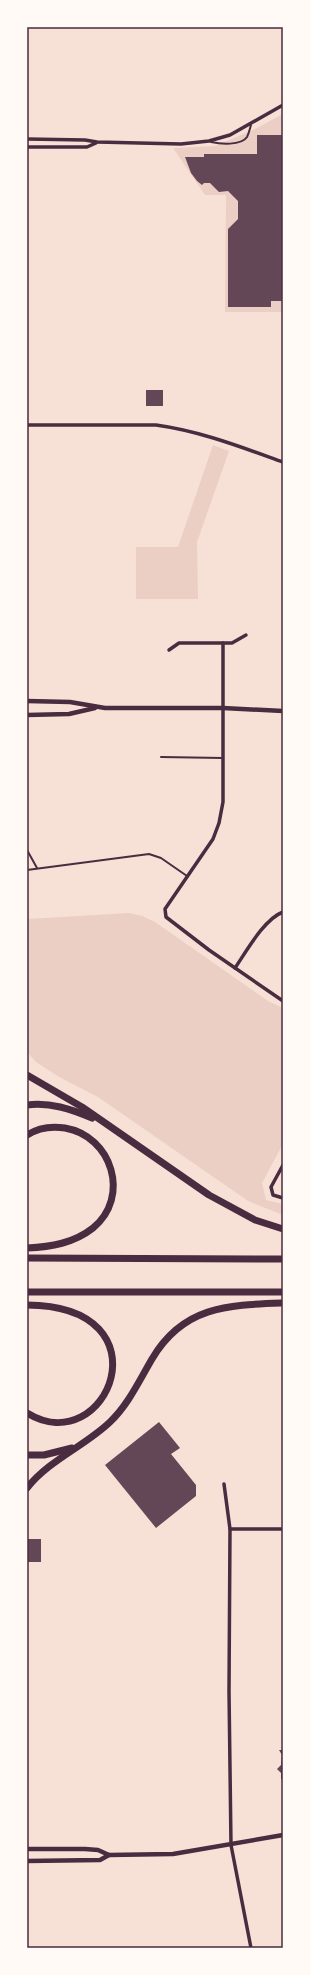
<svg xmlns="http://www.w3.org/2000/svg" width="310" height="1975" viewBox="0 0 310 1975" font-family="Barlow,sans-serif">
	<rect width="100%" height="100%" fill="#f7e1d7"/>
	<g fill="#ebcfc5">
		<polygon points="283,114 283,312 225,312 226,195 205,195 173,148 215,146 253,130"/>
		<polygon points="213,445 229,451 197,542 198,599 136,599 136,547 178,547"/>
		<polygon points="129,913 142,916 155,922 268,1001 283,1008 283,1144 262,1183 266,1200 283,1204 283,1215 248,1201 98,1097 59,1077 36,1062 27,1052 27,919"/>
	</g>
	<g fill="#644757">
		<polygon points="257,135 283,135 283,301 271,301 271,307 228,307 228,229 238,219 238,201 228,191 219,192 210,183 204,183 202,185 197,181 191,173 185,157 204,157 204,154 257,154"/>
		<rect x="146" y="390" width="17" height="16"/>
		<polygon points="159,1422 180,1448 171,1454 196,1485 196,1496 156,1528 105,1465"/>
		<rect x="28" y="1539" width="13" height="23"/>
		<polygon points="279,1750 283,1750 283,1779 281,1779 281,1773 277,1769 281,1765 282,1755"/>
	</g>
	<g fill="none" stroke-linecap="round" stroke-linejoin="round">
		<g stroke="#4a2c40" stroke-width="2">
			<path d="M211 142C220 144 241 146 247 137 249 133 250 128 251 125"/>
			<polyline points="161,757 223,758"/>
			<polyline points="27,850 37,868"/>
			<polyline points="27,870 149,854 161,858 187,876"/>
		</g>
		<g stroke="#4a2c40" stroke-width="3.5">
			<polyline points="27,139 85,140 97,142 181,144 209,141 230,135 283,105"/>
			<polyline points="27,147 87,147 96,143"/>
			<path d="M27 425H156C200 431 241 447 283 462"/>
			<polyline points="223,643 223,802 219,823 213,839 165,909 166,917 209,950 283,1001"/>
			<polyline points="169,650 179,643 232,643 246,635"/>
			<path d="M235 968C246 952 264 919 283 912"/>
			<polyline points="283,1165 271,1187 273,1195 283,1198"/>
			<polyline points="224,1484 230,1529 229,1691 231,1845 251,1948"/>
			<polyline points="230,1529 283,1529"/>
		</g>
		<g stroke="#4a2c40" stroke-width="4.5">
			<polyline points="27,701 70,702 105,708 223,708 283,711"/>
			<polyline points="27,715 69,714 95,708"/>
			<polyline points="27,1849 85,1849 98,1850 109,1855 173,1854 283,1835"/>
			<polyline points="27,1861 100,1860 109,1855"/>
		</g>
		<g stroke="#4a2c40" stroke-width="7">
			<polyline points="27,1075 82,1107 209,1195 255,1220 283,1229"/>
			<path d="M27 1105C50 1102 71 1109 92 1118"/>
			<path d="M27 1135C38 1128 52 1126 65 1128 112 1136 131 1197 93 1228 74 1243 51 1247 27 1248"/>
			<polyline points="27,1258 283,1259"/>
			<polyline points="27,1292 283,1292"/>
			<path d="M27 1305C171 1306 107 1462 27 1413"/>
			<polyline points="27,1455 44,1455 72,1448"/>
			<path d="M27 1488C49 1460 85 1446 110 1422 128 1405 139 1381 152 1359 183 1306 228 1305 283 1303"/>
		</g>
	</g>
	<rect width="310" height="1975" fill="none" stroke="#fffaf5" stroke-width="56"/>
	<rect x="28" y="28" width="254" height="1919" fill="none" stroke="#4a2c40" stroke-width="1.5"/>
</svg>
